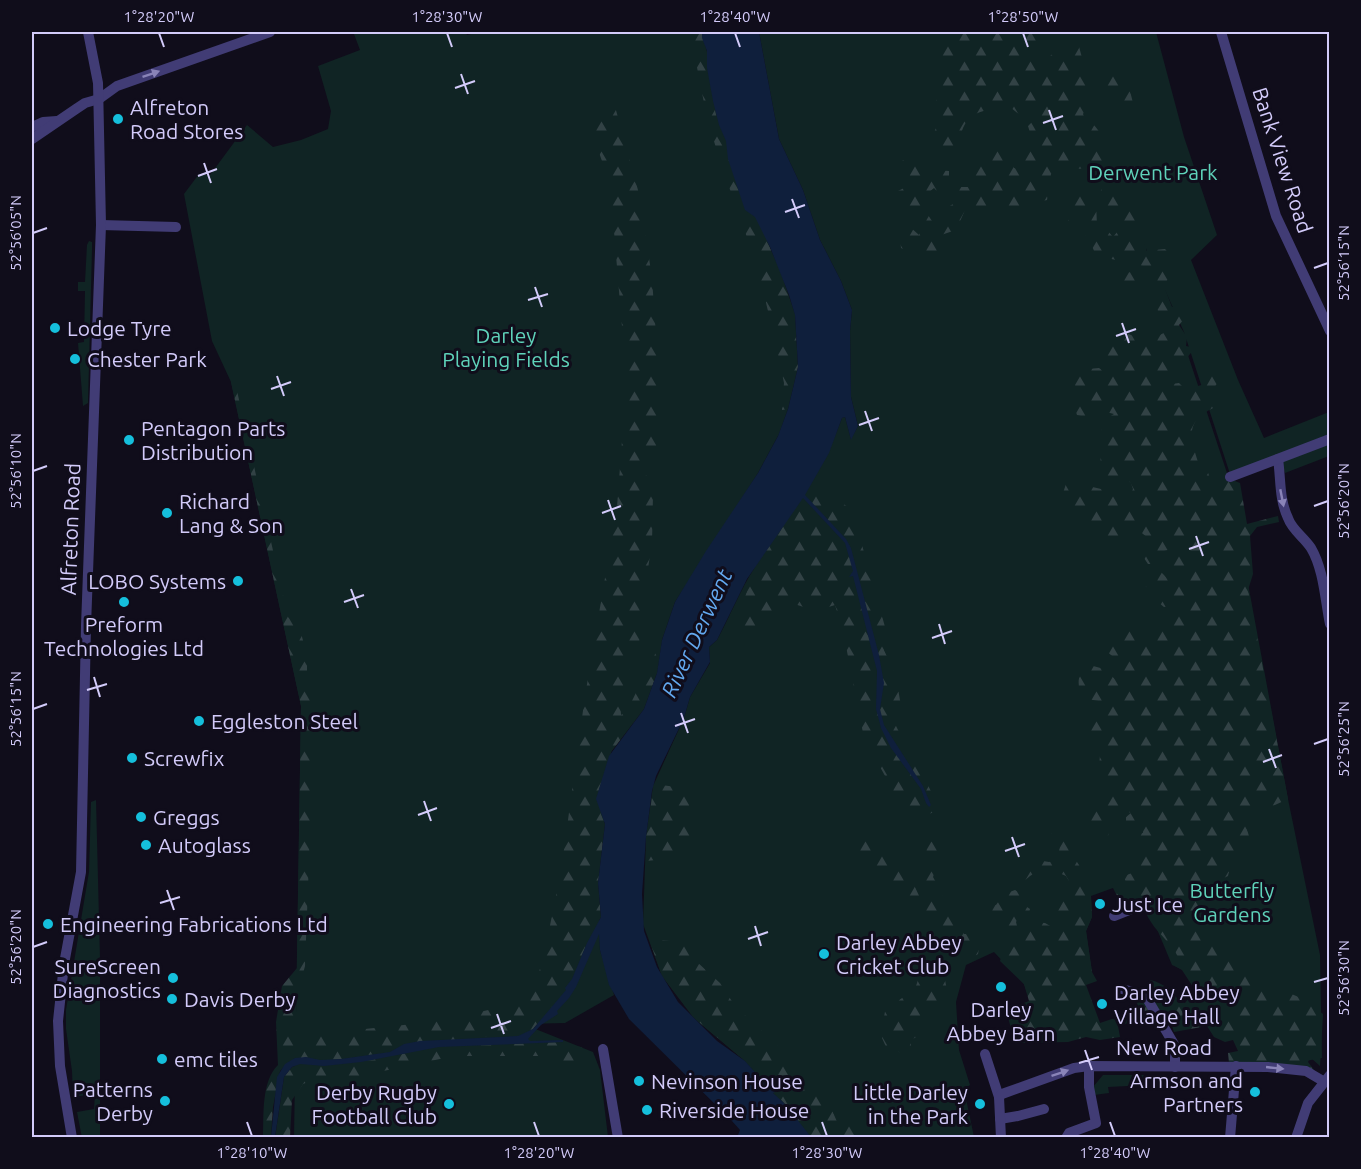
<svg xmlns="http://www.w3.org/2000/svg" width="1361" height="1169" viewBox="0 0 1361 1169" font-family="Ubuntu,sans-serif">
	<defs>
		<pattern id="forest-firs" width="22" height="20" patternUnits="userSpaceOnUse" patternTransform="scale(1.5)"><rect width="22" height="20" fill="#102424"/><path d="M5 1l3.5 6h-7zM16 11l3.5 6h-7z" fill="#324245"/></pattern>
	</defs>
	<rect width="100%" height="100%" fill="#100d1b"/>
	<g fill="#102424">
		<polygon points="362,32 465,32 467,35 479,32 702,32 702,38 770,247 788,409 779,434 758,473 675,602 662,640 657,673 611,752 598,883 600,950 614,995 565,1023 523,1024 593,1052 600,1070 608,1137 294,1137 301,706 231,382 212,341 184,194 199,174 210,175 247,125 273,147 301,140 328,129 331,111 318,66 360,50 354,34"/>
		<path d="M759 32H1156L1184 137 1217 235 1191 260 1238 380 1264 438 1329 412V438L1230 474 1184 332 1144 244 1182 337 1228 476 1288 799 1320 955 1322 1058 1295 1063 1223 988 1172 965 1154 922 1146 913 1140 903 1116 894 1113 888 1091 896 1092 917 1086 931 1092 972 1027 993 1024 984 994 952 966 965 956 1002 959 1050 970 1085 964 1089 974 1137H811L745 1061 696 1020 662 976 643 924 646 837 653 786 684 718 690 697 710 663 709 647 717 640C730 616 740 590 755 567 788 515 821 477 842 418L845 417 851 439 858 426 851 397 850 331 852 310 841 281 820 240 803 190 779 139Z"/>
		<polygon points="89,241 92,242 92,250 88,403 83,406 78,343 84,342 85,291 78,291 78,282 85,282 87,245"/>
		<polygon points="1329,443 1329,456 1285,473 1281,461"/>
		<polygon points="96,800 100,958 100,1137 82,1138 77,1112 94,1109 95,1094 73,1097 72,1071 66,1029 66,1010 89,872 91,802"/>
		<polygon points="1103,1075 1147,1075 1147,1085 1108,1087 1109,1093 1094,1095 1093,1087"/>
	</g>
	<g fill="url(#forest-firs)">
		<path d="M690 32H702C702 40 707 46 707 54 709 77 712 97 717 119 720 131 726 139 726 151L780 270 795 314 798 367 788 409 782 410 784 383 775 340 760 278 741 219 723 171 707 118Z"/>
		<path d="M937 32H1044L1045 40 1038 48 1024 58 1045 64 1051 55 1067 48 1072 35 1077 39 1085 69 1081 75 1092 81 1119 73 1128 83 1133 103 1125 107 1102 88 1089 92 1075 88 1074 91 1086 108 1083 114 1085 119C1101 126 1104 143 1109 159 1096 165 1081 173 1067 166L1051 174 1047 200 1012 208 996 199 987 217 966 208 956 230 941 235 942 260 934 265 919 261 918 255 901 248 900 236 910 227 919 235V226L922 223 907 219 896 192 904 188 911 190 913 196H918L920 184C911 175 903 175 902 161 917 151 930 156 925 175L936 170 949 171V180L942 189 937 191 934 188 928 193V209L926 212 932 221 937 223 938 213 953 204V195L961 187H973L974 182 961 177 962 169 973 165 977 159 983 157 991 149 1002 150 1005 158 1010 157 1014 168 1020 169 1028 180 1032 179 1033 169C1023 166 1022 160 1020 151L1025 145 1036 146 1038 142 1036 139 1031 136 1028 126 1034 120 1020 115 1010 107C992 109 971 109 963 128 957 143 960 146 948 158L933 148V135L939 121C932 109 935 101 942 89L937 72V56L945 48Z"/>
		<path d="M614 103 641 201 652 279 658 362 656 458 645 472 653 494 652 543 646 581 643 623 640 639 620 695 621 715 627 711 662 640 657 673 644 709 611 752 597 796V805L605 824 598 883 601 917 587 943 572 979 566 988V990L533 1029 518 1036 480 1037 462 1041 401 1046 390 1052 341 1059 320 1060 306 1057 286 1065 280 1071 273 1107 271 1137H263C264 1115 261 1082 278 1065L276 1022 282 986 297 968 301 706 231 382H235L288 617 299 626 307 655V671L315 704 305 966 296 1000V1036L433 1022 493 1009 516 999 533 983 542 965 561 871 585 696 617 507 624 414 626 374 610 184 588 121Z"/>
		<path d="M1105 173 1115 178 1134 208 1143 218V225L1136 235 1147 247 1145 251 1165 249C1176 261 1175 270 1166 282L1167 287 1165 289 1172 307H1176L1178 314 1184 319 1179 325 1187 337 1186 346 1195 348 1185 360V365L1171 370 1169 381 1172 384 1179 383 1185 389 1206 384 1204 372 1210 370 1218 382 1210 394 1213 408C1185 422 1190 436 1198 462L1205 465 1210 478 1222 476 1240 483 1247 524 1278 516 1279 522 1257 527 1250 536 1253 574 1248 590 1288 799 1244 819 1253 850C1238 857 1232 860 1228 876 1208 885 1207 889 1197 907L1217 944 1232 965 1246 975 1301 998 1323 1014 1320 1066 1310 1057 1308 1062 1314 1070 1229 1063 1228 1053 1238 1051 1233 1040 1225 1042 1214 1037 1207 1026 1174 1032 1170 1019 1160 1022 1145 1018 1118 1026 1120 1037 1100 1040 1086 1037 1068 1042 1015 1043 1006 1010 1029 1001 1024 984 1000 961 1005 945 1001 926 986 913 987 905H996L1004 894 1015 890 1022 894 1024 905 1030 909 1028 916 1021 914 1016 922 1017 926 1028 928 1033 922 1045 923 1052 927 1054 926V917L1061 905 1054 897 1056 889 1069 881 1066 876 1057 872 1050 880H1045L1038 871 1030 876 1023 882 1019 881 1037 860 1049 862 1057 860C1061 844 1061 845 1051 833L1052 829H1061L1062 835 1065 836 1072 846 1073 856 1079 865 1091 896 1092 917 1086 931 1092 972 1097 981 1086 985 1100 1023 1112 1019 1121 1020 1140 1014 1136 999 1159 1003 1150 980C1164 983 1172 991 1180 1002L1185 1003 1195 990 1182 970 1175 966 1178 957C1172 943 1159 935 1151 922 1146 915 1144 906 1141 899L1128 905 1116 894 1128 890 1124 876 1132 873 1154 888 1164 891 1167 887 1136 869 1131 864 1142 857 1145 850 1140 839 1136 837 1139 833H1143L1142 828 1135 829 1126 826V817L1131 813 1115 806 1108 836 1095 834 1093 829 1084 818 1091 807 1106 798 1107 792C1094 780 1101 757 1101 742L1084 738 1079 727 1081 719 1092 714 1106 716 1110 707 1104 702 1082 698C1077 684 1077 676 1086 664L1104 669 1115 679 1124 668 1118 661 1104 649 1105 641 1110 638 1122 641 1128 630H1136L1141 633 1142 640 1145 639 1148 631 1155 630V626L1159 619 1164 618 1166 611H1172L1176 608 1174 605 1164 607 1159 603 1162 593 1144 586 1139 591 1130 593 1126 587 1129 581H1139L1136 576V566L1160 571 1169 580 1174 559 1168 550 1164 551 1158 564H1148L1142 555 1144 547 1155 545 1154 540 1148 538 1132 525 1125 526 1122 542 1114 544 1099 539 1092 526 1083 518V510L1070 507 1063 493 1067 481 1101 489 1104 485 1113 487C1117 493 1117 504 1119 511L1132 507 1129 498 1133 489 1131 483 1126 479 1121 480 1115 476 1110 480C1102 469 1096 461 1105 449L1101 425 1104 420 1114 414 1098 410 1093 414V423L1090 425 1086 422 1085 417 1077 415 1074 406 1077 391 1073 379 1077 372 1088 369 1099 368 1103 371 1111 366V361L1107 360 1105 353 1110 349 1111 338 1123 332 1147 341 1168 331 1152 299 1157 293 1152 287 1138 284 1132 288 1121 289 1118 282 1124 273 1131 272 1135 277 1139 278 1145 270 1143 266 1107 258 1100 265 1092 246 1087 244 1083 237 1093 231 1092 229 1077 221 1069 225 1068 220 1073 218 1067 213V197L1075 192 1085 193 1088 198H1090L1096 203 1097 225 1102 224 1113 237 1118 231V228L1108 219C1107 208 1105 208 1102 199 1099 191 1103 180 1105 173Z"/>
		<path d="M813 481 857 514 862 545 887 634 884 650 896 677 901 706 892 718C907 749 927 778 939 810L929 814 918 816 909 813 894 792 864 738 843 631 835 605 816 611 785 601 754 633 734 630 755 567Z"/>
		<polygon points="654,784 676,787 687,792 694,835 687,853 666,859 646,861 646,837"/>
		<path d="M863 835 888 844 892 869 907 870 921 900 924 891 922 877 928 858 925 843 931 841 937 845 940 857 933 877C937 885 944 891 943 901 942 907 940 910 941 916L946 915C956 919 959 925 964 934H971C975 937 975 943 979 948L978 954C971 959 966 960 957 960L951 950 952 944 948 945 942 942 943 970 950 1005H936L932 1013 924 1010 920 1014 923 1024 920 1035 911 1040V1050L903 1056 898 1051 892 1059 886 1061 883 1054 887 1049 882 1038 888 1027 884 1017 886 1006 893 1003 899 1006 898 1002C902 996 907 996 913 997L916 1001 922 1002 928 995 922 993 916 986 922 968 921 965 925 958 919 931 924 920 849 845Z"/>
		<polygon points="649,939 691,943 697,962 720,983 735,1006 780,1048 794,1054 788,1072 810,1087 825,1094 838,1124 851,1116 858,1137 811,1137 785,1104 745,1061 693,1017 662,976"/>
		<polygon points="563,1042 572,1046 582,1047 586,1061 575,1065 559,1065 554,1058 554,1056 454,1056 355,1077 313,1080 303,1084 292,1100 290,1137 275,1138 284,1077 292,1067 300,1064 324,1066 361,1062 439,1047"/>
	</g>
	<polygon fill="#0f1f3c" points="702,32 759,32 779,139 803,190 820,240 841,281 852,310 850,331 851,397 858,426 851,440 845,417 842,418 829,453 805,495 846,539 851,548 879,655 884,683 880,709 884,725 923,786 931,805 929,807 926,803 921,789 891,748 881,728 876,709 877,671 853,576 849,577 853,571 845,543 803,498 747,579 717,640 709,647 710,662 690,697 684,718 656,776 652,791 646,837 642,894 644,931 657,967 678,1002 717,1041 745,1061 770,1089 776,1089 777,1091 773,1093 785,1104 811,1137 742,1138 738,1135 740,1130 732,1121 629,1019 609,985 600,950 599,934 576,987 569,998 557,1011 558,1014 541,1025 528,1039 530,1041 563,1040 563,1042 439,1047 361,1062 324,1066 300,1064 292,1067 284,1077 275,1137 271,1137 277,1077 285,1064 295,1058 306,1057 320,1060 341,1059 390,1052 404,1044 420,1041 518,1036 533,1029 566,990 565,988 572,979 587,943 601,917 598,883 605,824 596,799 609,756 644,709 657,673 662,640 675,602 706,551 758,473 778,436 788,409 798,367 795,315 789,295 770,247 755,217 745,210 728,159 726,141 719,125 713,101 707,68 707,51 702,38"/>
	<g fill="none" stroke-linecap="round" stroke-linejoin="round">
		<g stroke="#413c75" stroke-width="10">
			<polyline points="1221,32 1276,216 1330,331"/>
			<polyline points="32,127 43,122 57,121"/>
			<polyline points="32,139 76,109 85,103 99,99 117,86 270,32"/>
			<polyline points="101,225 176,227"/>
			<path d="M1278 459C1281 479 1279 499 1288 518 1292 530 1304 537 1311 548 1324 570 1325 600 1330 624"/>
			<polyline points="1230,477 1330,439"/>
			<polyline points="1114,916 1134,908"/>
			<polyline points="1122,989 1145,995 1175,1046 1175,1067"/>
			<polyline points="603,1049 618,1138"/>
			<polyline points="985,1054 999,1097"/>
			<polyline points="1000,1119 1018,1116 1044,1109"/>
			<polyline points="72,1138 60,1066 58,1021 64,964 81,872 86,626 101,225 98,83 88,32"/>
			<polyline points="1001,1138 999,1097 1002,1094 1074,1068 1089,1066 1268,1067 1306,1071 1323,1081"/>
			<polyline points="1066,1138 1069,1133 1096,1123 1089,1087 1089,1066"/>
			<polyline points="1230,1138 1236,1066"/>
			<polyline points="1296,1138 1308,1103 1330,1075"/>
		</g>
	</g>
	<defs><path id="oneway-solid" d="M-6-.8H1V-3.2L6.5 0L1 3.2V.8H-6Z" transform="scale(1.5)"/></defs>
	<g fill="#8a84b8">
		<use href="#oneway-solid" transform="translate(151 74) rotate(-19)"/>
		<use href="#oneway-solid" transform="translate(1282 498) rotate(79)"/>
		<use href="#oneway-solid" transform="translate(1275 1068) rotate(6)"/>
		<use href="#oneway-solid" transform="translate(1060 1073) rotate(-19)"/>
	</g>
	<path fill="none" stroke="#d3cbfa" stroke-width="2" d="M159 33 164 47M447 33 452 47M735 33 740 47M1023 33 1028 47M461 74 468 94M455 88 475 81M1049 110 1056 130M1043 123 1063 116M204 163 211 183M198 176 217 169M792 199 799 218M785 212 805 205M33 233 47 228M1314 268 1328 263M535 287 542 307M528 300 548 294M1122 323 1129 343M1116 336 1136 329M277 376 284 396M271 389 291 382M865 411 872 431M859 425 879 418M33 471 47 466M608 500 615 520M1314 506 1328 501M602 513 621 506M1196 536 1203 556M1189 549 1209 542M351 589 358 608M344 602 364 595M939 624 945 644M932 638 952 631M94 677 100 697M87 690 107 684M33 709 47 704M681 713 688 733M675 726 695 719M1314 744 1328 739M1269 749 1276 768M1263 762 1282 755M424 801 431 821M418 815 437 808M1012 837 1019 857M1005 851 1025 844M167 890 174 910M160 903 180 897M755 926 761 946M748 939 768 932M33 947 47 942M1314 982 1328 978M497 1014 504 1034M491 1028 511 1021M1085 1050 1092 1070M1079 1063 1099 1057M247 1122 252 1136M534 1122 539 1136M822 1122 827 1136M1110 1122 1115 1136"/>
	<g fill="#15bfdc" stroke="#100d1b" stroke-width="2">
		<circle cx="118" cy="119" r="6"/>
		<circle cx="55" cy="328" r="6"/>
		<circle cx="75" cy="359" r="6"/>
		<circle cx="129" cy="440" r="6"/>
		<circle cx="167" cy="513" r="6"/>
		<circle cx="238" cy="581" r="6"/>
		<circle cx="124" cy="602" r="6"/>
		<circle cx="199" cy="721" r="6"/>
		<circle cx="132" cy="758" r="6"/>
		<circle cx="141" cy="817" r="6"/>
		<circle cx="146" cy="845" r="6"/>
		<circle cx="1100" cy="904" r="6"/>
		<circle cx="48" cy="924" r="6"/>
		<circle cx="824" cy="954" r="6"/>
		<circle cx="173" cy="978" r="6"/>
		<circle cx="1001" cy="987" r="6"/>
		<circle cx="172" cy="999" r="6"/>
		<circle cx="1102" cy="1004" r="6"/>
		<circle cx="162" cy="1059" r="6"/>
		<circle cx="639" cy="1081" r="6"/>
		<circle cx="1255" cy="1092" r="6"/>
		<circle cx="165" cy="1101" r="6"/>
		<circle cx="449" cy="1104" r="6"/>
		<circle cx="980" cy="1104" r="6"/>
		<circle cx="647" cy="1110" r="6"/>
	</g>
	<g text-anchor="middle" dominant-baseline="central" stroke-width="6" stroke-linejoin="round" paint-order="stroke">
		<g font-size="21" fill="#d3cbfa" stroke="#100d1b" text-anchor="start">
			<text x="130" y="107">Alfreton<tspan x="130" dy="24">Road Stores</tspan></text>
			<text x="67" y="328">Lodge Tyre</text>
			<text x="87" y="359">Chester Park</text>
			<text x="141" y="428">Pentagon Parts<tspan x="141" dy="24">Distribution</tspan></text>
			<text x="179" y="501">Richard<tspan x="179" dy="24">Lang &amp; Son</tspan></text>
			<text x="226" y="581" text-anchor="end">LOBO Systems</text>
			<text x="124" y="624" text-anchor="middle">Preform<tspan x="124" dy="24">Technologies Ltd</tspan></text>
			<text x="211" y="721">Eggleston Steel</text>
			<text x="144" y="758">Screwfix</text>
			<text x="153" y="817">Greggs</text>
			<text x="158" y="845">Autoglass</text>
			<text x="1112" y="904">Just Ice</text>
			<text x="60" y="924">Engineering Fabrications Ltd</text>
			<text x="836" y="942">Darley Abbey<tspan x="836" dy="24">Cricket Club</tspan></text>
			<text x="161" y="966" text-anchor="end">SureScreen<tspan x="161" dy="24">Diagnostics</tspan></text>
			<text x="1114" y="992">Darley Abbey<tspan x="1114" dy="24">Village Hall</tspan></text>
			<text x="184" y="999">Davis Derby</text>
			<text x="1001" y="1009" text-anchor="middle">Darley<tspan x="1001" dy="24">Abbey Barn</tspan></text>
			<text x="174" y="1059">emc tiles</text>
			<text x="1243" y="1080" text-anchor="end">Armson and<tspan x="1243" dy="24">Partners</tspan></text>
			<text x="651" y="1081">Nevinson House</text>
			<text x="153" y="1089" text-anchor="end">Patterns<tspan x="153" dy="24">Derby</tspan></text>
			<text x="437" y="1092" text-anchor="end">Derby Rugby<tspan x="437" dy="24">Football Club</tspan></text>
			<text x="968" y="1092" text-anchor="end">Little Darley<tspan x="968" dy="24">in the Park</tspan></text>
			<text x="659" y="1110">Riverside House</text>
		</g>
		<g font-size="21" fill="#d3cbfa" stroke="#100d1b">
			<text transform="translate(1283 160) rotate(72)">Bank View Road</text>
			<text transform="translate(70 529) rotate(-88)">Alfreton Road</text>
			<text x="1164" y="1047">New Road</text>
		</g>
		<g font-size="21" fill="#5fd2ba" stroke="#100d1b">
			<text x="1153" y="172">Derwent Park</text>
			<text x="506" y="335">Darley<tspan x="506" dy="24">Playing Fields</tspan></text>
			<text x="1232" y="890">Butterfly<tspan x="1232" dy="24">Gardens</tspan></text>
		</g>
		<g font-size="22" font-style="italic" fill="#63a9f0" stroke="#100d1b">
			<text transform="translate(696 633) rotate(-65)">River Derwent</text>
		</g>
	</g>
	<rect width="1361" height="1169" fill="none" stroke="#100d1b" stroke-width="66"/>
	<rect x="33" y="33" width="1295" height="1103" fill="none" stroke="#d3cbfa" stroke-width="2"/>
	<g font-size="15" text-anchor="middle" fill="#d3cbfa">
		<text x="159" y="22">1°28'20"W</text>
		<text x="447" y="22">1°28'30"W</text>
		<text x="735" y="22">1°28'40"W</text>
		<text x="1023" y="22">1°28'50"W</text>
		<text transform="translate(16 233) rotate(-90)" y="5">52°56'05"N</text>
		<text transform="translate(1344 263) rotate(-90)" y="5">52°56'15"N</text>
		<text transform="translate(16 471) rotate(-90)" y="5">52°56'10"N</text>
		<text transform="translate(1344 501) rotate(-90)" y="5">52°56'20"N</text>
		<text transform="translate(16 709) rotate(-90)" y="5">52°56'15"N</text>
		<text transform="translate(1344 739) rotate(-90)" y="5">52°56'25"N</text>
		<text transform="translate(16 947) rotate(-90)" y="5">52°56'20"N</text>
		<text transform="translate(1344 978) rotate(-90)" y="5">52°56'30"N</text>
		<text x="252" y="1158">1°28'10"W</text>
		<text x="539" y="1158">1°28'20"W</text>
		<text x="827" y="1158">1°28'30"W</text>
		<text x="1115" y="1158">1°28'40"W</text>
	</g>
</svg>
